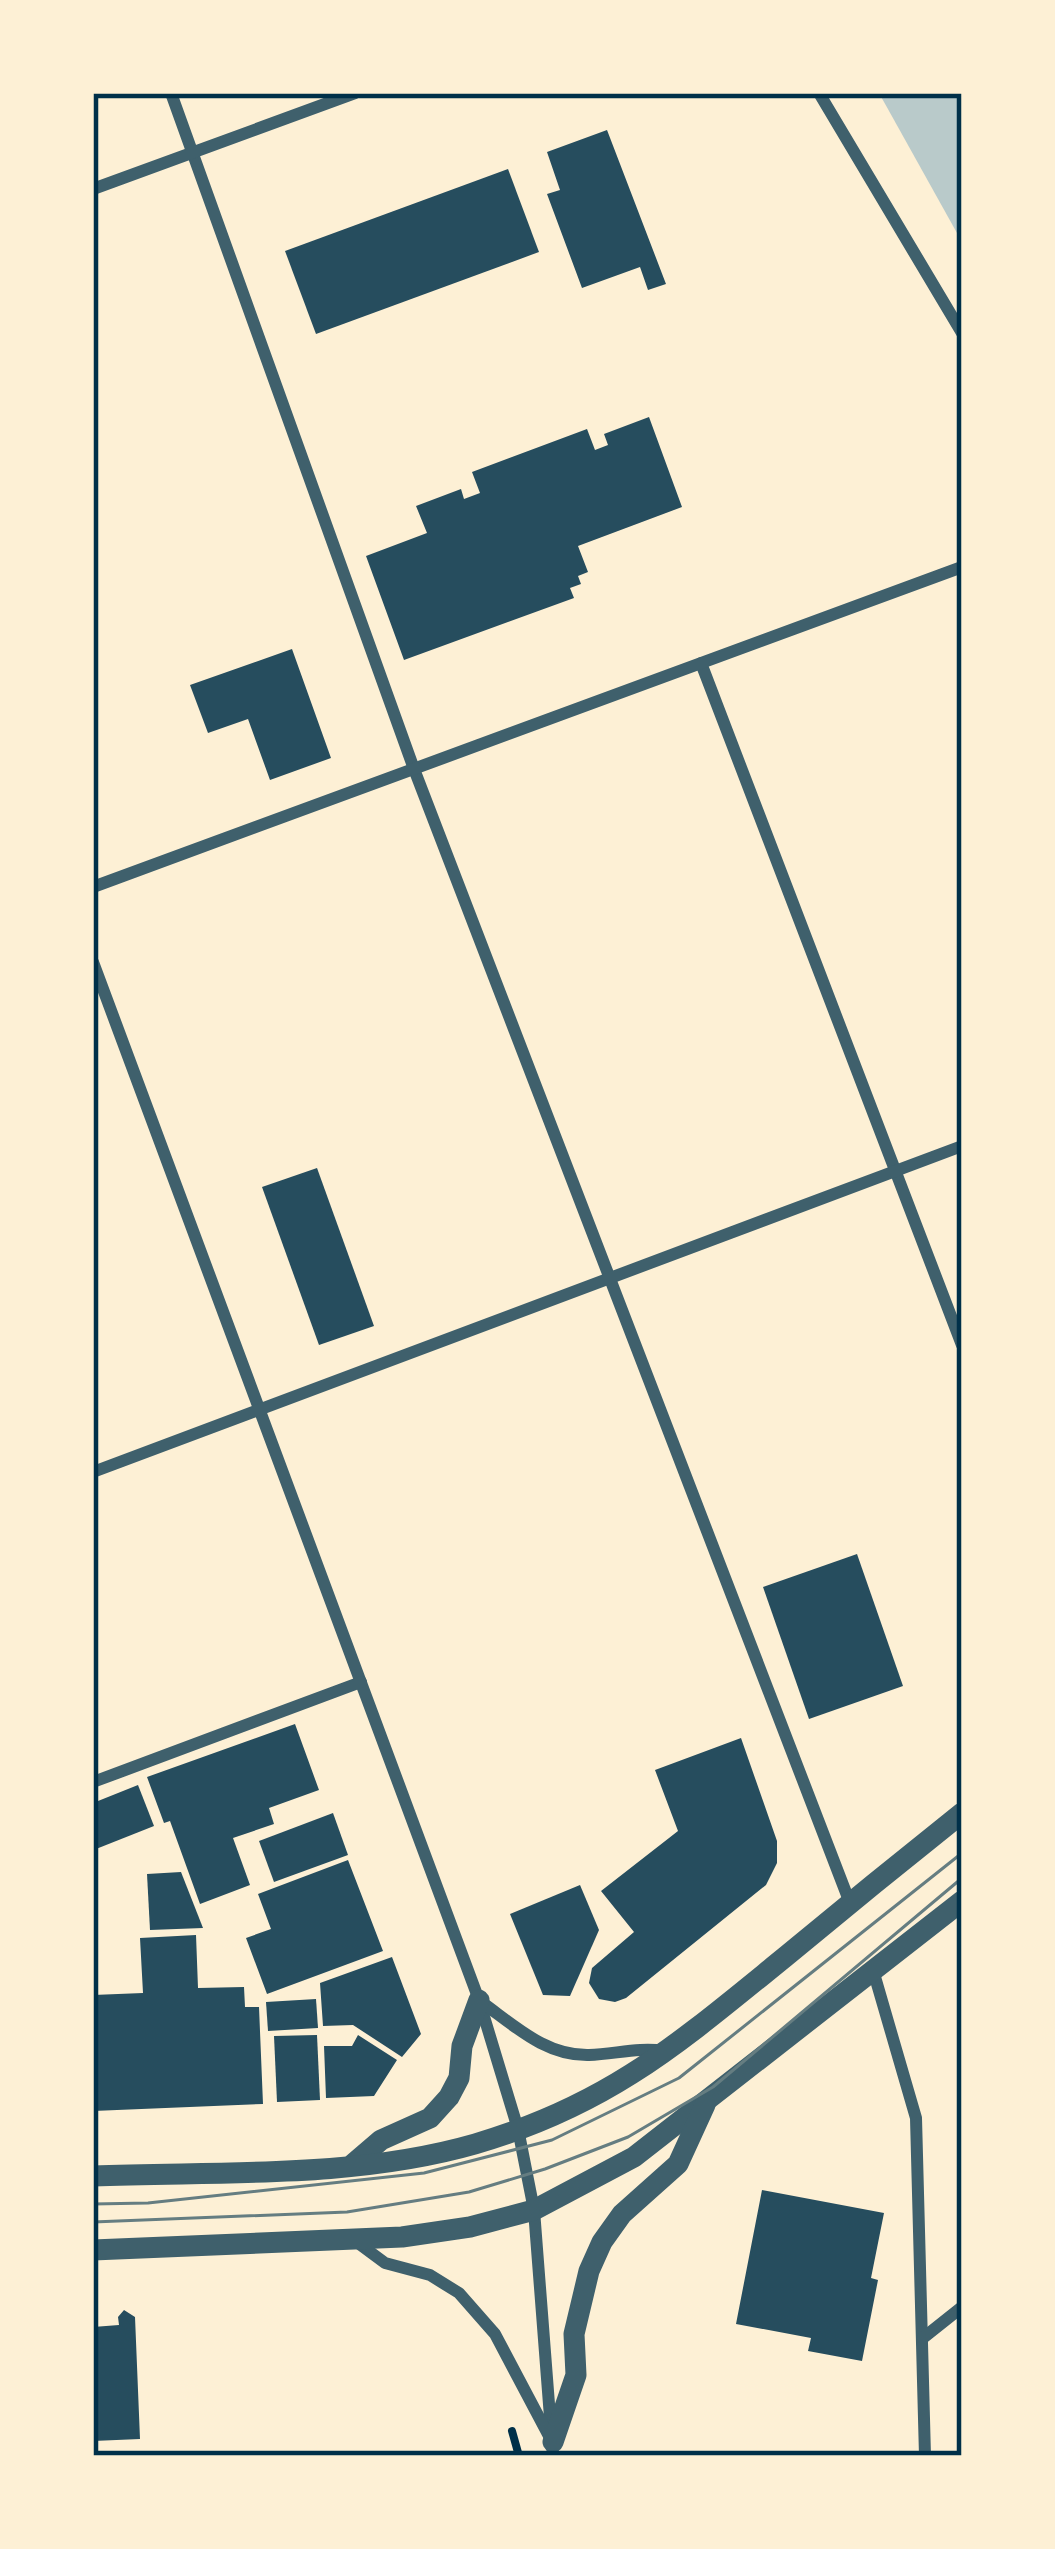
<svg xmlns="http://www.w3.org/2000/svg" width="1055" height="2549" viewBox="0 0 1055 2549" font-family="'Sofia Sans Condensed',sans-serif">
	<rect width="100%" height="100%" fill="#fdf0d5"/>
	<polygon fill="#b9caca" points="879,93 962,93 962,242"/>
	<g fill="#264d5e">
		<polygon points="607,130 666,284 648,290 640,267 582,288 547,194 560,190 547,152"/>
		<polygon points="508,169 539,252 316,334 285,251"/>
		<polygon points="649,417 682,507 578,546 588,572 578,576 581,584 570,588 574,598 404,660 366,556 427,533 416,506 461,489 464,499 480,493 472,472 587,429 595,450 608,445 604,434"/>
		<polygon points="292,649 331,758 270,780 248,719 208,733 190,685"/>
		<polygon points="317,1168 374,1326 319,1345 262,1187"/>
		<polygon points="857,1554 903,1686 809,1719 763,1587"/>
		<polygon points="295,1724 319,1790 269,1808 274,1824 233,1838 250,1885 200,1904 170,1821 164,1823 147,1777"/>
		<polygon points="741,1738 777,1841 777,1863 766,1885 626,1998 615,2002 599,1999 589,1983 592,1968 634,1932 601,1891 678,1831 655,1770"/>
		<polygon points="138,1785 154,1826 96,1849 93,1803"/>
		<polygon points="333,1813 348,1855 274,1882 259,1841"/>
		<polygon points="348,1860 383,1951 267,1994 246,1938 271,1929 258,1894"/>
		<polygon points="181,1872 203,1928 150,1930 147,1874"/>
		<polygon points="580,1885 599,1930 570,1996 543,1995 510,1914"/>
		<polygon points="196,1935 198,1988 244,1987 245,2007 259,2007 263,2104 93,2111 93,1995 143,1993 140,1938"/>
		<polygon points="392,1957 421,2034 402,2057 353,2025 323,2026 320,1983"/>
		<polygon points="316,1999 318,2028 268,2031 266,2002"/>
		<polygon points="317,2035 320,2100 277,2102 274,2036"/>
		<polygon points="358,2035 397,2060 374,2096 326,2098 324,2046 352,2046"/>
		<polygon points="762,2190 884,2213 871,2278 878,2280 862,2361 808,2351 811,2338 736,2324"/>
		<polygon points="124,2310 135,2317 140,2439 93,2441 93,2327 119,2325 118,2317"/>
	</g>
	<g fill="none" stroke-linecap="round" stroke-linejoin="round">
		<polyline stroke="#003049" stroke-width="8" points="512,2431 519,2456"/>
		<g stroke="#3f606c" stroke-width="12">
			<polyline points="171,93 414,769 850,1903"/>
			<polyline points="819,93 962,333"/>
			<polyline points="93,189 355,93"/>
			<polyline points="701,663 962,1345"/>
			<polyline points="93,887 962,567"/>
			<polyline points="93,962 479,2000 518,2129 534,2210 553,2456"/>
			<polyline points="93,1472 962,1146"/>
			<polyline points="93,1782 361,1682"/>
			<polyline points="873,1970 916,2118 925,2456"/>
			<path d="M480 2001C514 2025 545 2056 589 2055 616 2054 638 2047 665 2051"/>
			<polyline points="354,2240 385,2263 430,2275 459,2293 495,2334 550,2438"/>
			<polyline points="923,2338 962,2307"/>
		</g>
		<g stroke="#3f606c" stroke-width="21">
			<polyline points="353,2164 381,2140 430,2118 449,2097 459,2078 462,2046 479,2000"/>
			<path d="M93 2176C218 2171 353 2179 475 2144 609 2105 679 2043 785 1957 844 1908 903 1860 962 1813"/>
			<polyline points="93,2250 402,2237 470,2227 534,2210 634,2157 962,1901"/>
			<polyline points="553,2442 576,2375 574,2334 589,2271 602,2242 622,2214 678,2164 705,2105"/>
		</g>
		<g stroke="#657d81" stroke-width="3">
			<polyline points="93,2204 148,2203 424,2173 552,2140 679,2078 962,1853"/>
			<polyline points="93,2222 347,2212 469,2192 545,2169 628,2137 713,2087 962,1878"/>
		</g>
	</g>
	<rect width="1055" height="2549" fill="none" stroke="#fdf0d5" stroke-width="192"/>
	<rect x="96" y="96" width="863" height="2357" fill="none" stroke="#003049" stroke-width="4.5"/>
</svg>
